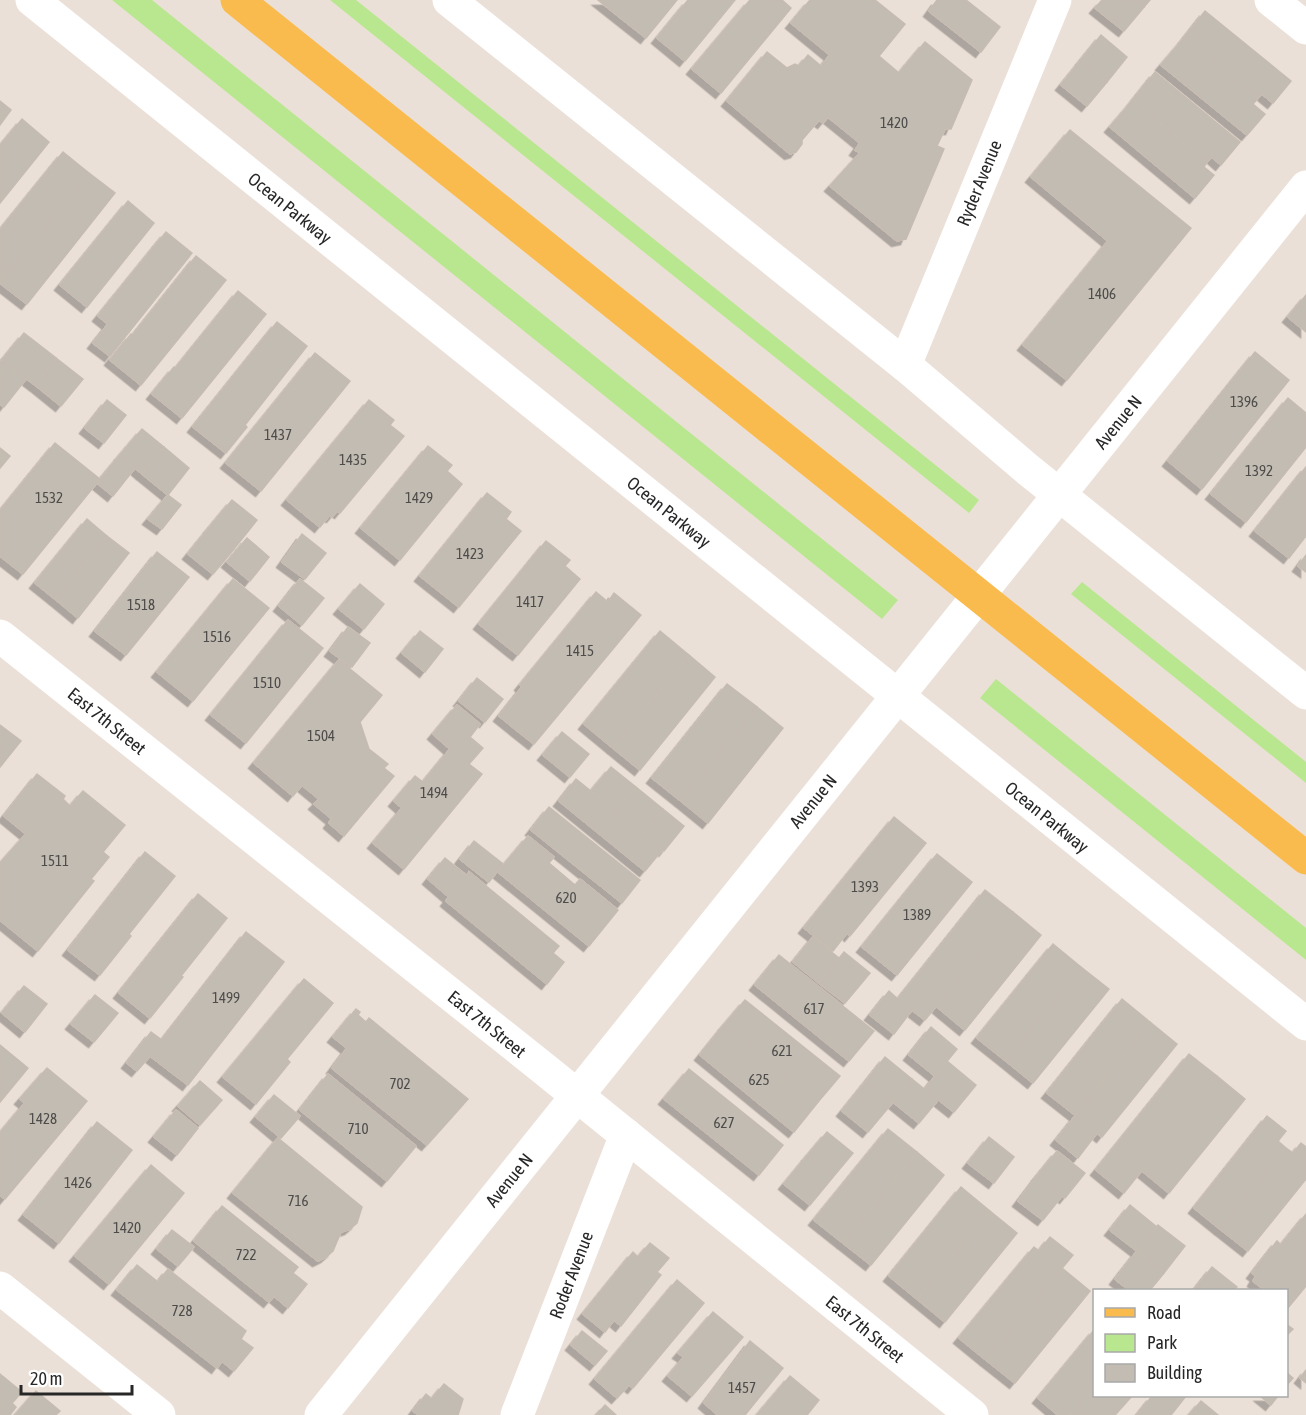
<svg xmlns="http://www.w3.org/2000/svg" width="1306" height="1415" viewBox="0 0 1306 1415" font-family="'Asap Condensed',sans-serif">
	<defs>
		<filter id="shadow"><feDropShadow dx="-5.5" dy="5.5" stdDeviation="0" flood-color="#0004"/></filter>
	</defs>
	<rect width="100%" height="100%" fill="#ebe0d7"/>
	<g fill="#b9e78f">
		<polygon points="112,0 152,0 898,600 882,619"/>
		<polygon points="330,0 356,0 979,500 969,513"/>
		<polygon points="1082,582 1306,762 1306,783 1071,594"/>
		<polygon points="996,679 1306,928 1306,960 980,698"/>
	</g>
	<g fill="#c2bcb3" stroke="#c6bcb1" stroke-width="1.5" filter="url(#shadow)">
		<polygon points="598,0 677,0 646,38"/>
		<polygon points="688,0 735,0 685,61 657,38"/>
		<polygon points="750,0 782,0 791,8 721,93 692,69"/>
		<polygon points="810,0 875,0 905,24 879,56 899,73 925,42 972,80 951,129 945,129 937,146 944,149 906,239 897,241 830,186 860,153 855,150 860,143 828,117 823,123 819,120 802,140 802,144 796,152 790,154 727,101 767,52 787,68 795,64 799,66 808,55 821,66 830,55 791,23"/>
		<polygon points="937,0 966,0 1000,27 981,52 929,11"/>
		<polygon points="1102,0 1135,0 1144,7 1124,31 1095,8"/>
		<polygon points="1135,0 1150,0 1144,7"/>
		<polygon points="1205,11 1291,81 1273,103 1262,94 1258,98 1184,38"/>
		<polygon points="1101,35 1127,57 1107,82 1081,60"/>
		<polygon points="1184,38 1258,98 1253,104 1265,114 1247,135 1161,65"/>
		<polygon points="1081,60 1107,82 1087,106 1061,85"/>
		<polygon points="1155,72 1240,142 1221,165 1212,157 1207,162 1133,100"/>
		<polygon points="1133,100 1207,162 1204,167 1214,175 1195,198 1110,127"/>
		<polygon points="0,101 11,110 0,125"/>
		<polygon points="22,119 49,142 0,203 0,146"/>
		<polygon points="1070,130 1191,228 1067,380 1023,345 1108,241 1031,177"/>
		<polygon points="63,152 89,173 0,283 0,230"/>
		<polygon points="89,173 115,193 27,304 0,283"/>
		<polygon points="128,201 154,223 87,307 60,285"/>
		<polygon points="166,232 192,253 110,356 93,343 108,324 98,316"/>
		<polygon points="196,256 226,280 141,385 110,360 131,334 133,335"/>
		<polygon points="238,291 266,314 182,418 152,394 174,367 176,368"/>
		<polygon points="1306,295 1306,332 1288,317"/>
		<polygon points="277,322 307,346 245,425 247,427 226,453 193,427"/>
		<polygon points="24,333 56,358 35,385 2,360"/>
		<polygon points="1255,352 1289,380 1202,489 1168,461"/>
		<polygon points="315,353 350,381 261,491 226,463"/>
		<polygon points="56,358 83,379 61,406 35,385"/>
		<polygon points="2,360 26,379 4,407 0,404 0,363"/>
		<polygon points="1288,398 1306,413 1306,447 1246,522 1211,494"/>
		<polygon points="107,400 126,415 104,443 85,428"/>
		<polygon points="369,400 394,420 390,425 404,436 340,513 337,511 332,517 329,516 320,527 287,500"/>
		<polygon points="142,429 164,447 142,474 120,455"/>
		<polygon points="55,443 100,479 23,574 0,556 0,511"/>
		<polygon points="428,446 452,465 447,471 462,484 400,560 361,528"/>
		<polygon points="164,447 189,468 168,495 142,474"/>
		<polygon points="0,448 10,456 0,468"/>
		<polygon points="120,455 135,468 113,496 97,483"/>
		<polygon points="1306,467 1306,536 1289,558 1255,531"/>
		<polygon points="487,493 511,512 506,519 521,531 459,607 420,576"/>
		<polygon points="168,495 181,505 162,529 148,519"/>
		<polygon points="232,500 257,520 234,549 209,528"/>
		<polygon points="87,519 107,536 55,599 35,583"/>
		<polygon points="209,528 234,549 213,574 188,554"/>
		<polygon points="302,534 326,553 305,579 282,562"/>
		<polygon points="107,536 129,553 78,618 55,599"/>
		<polygon points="247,538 269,557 250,581 227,562"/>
		<polygon points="546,541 570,560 565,566 580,579 518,655 479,624"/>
		<polygon points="157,552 189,577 126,655 95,631"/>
		<polygon points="1306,555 1306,572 1298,566"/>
		<polygon points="233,579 269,608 193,701 157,672"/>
		<polygon points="300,579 324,598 302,625 279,606"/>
		<polygon points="360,584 384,604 364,629 339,609"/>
		<polygon points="596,592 608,602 614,593 641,615 534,744 499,716 522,687 520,685"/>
		<polygon points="288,620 323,648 246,743 211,715"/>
		<polygon points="348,627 370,643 352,667 330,651"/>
		<polygon points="420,631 443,649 425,672 402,653"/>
		<polygon points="660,631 689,655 613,748 584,724"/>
		<polygon points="689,655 715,677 640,770 613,748"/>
		<polygon points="339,660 382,695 360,722 369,749 388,764 384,768 394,776 344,836 329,823 332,819 314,804 319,799 302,785 293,796 254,763"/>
		<polygon points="477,678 503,699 485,722 459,701"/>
		<polygon points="727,684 757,707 681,801 652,778"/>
		<polygon points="457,705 480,724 470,737 483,748 469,764 482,774 404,869 373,843 402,808 394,801 415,776 423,782 450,749 433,734"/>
		<polygon points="757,707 783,728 708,823 681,801"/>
		<polygon points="0,725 21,741 0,767"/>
		<polygon points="562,732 589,754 570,777 543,755"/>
		<polygon points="611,767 636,787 616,812 591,791"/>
		<polygon points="37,774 65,796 63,799 70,806 83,791 125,825 103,852 109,857 91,879 94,881 38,951 0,920 0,863 26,834 4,816"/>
		<polygon points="576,779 663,849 645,871 559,801"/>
		<polygon points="636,787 663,809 643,833 616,812"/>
		<polygon points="549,807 640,880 622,903 531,830"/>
		<polygon points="663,809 684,826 664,851 643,833"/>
		<polygon points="894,817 926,843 850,936 847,933 833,951 804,928"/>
		<polygon points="528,836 554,857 549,863 575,885 580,879 618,910 589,946 498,872"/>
		<polygon points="474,841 503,864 489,882 460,859"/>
		<polygon points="145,852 175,876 129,934 131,936 100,975 68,950"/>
		<polygon points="937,854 972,882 897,975 862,947"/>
		<polygon points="445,858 467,876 469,872 559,946 553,953 564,962 547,984 446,901 449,897 428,879"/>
		<polygon points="985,890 1013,912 925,1020 912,1010 894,1034 870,1015 889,991 898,999"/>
		<polygon points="198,894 227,918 181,976 183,977 150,1018 119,993"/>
		<polygon points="1013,912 1041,935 965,1030 936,1006"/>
		<polygon points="246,932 284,962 188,1085 150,1056 137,1071 127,1063 151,1032 162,1040"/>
		<polygon points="813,937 839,958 819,983 793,962"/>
		<polygon points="1053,944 1081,967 1006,1061 977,1038"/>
		<polygon points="844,952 870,973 845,1003 819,983"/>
		<polygon points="779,955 874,1031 849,1061 755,985"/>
		<polygon points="1081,967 1109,989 1033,1083 1006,1061"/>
		<polygon points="304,979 333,1003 287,1059 290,1062 256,1104 223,1077"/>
		<polygon points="24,986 47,1004 25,1032 2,1013"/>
		<polygon points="95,995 118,1013 94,1042 71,1024"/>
		<polygon points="1122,999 1150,1022 1075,1115 1047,1093"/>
		<polygon points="745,1000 840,1076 818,1102 724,1025"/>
		<polygon points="356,1009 360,1012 358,1015 366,1022 369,1018 468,1099 427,1145 332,1068 347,1048 333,1037"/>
		<polygon points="1150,1022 1177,1044 1102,1137 1097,1133 1078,1158 1056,1140"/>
		<polygon points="724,1025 818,1102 794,1132 700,1055"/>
		<polygon points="931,1027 957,1049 935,1076 909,1055"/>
		<polygon points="0,1045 28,1068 0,1102"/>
		<polygon points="1189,1054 1217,1076 1124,1193 1096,1170"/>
		<polygon points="885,1057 912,1079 893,1102 866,1081"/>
		<polygon points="947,1061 976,1085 954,1112 925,1089"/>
		<polygon points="47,1068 87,1101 5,1199 0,1195 0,1133 25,1103 20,1099"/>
		<polygon points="689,1069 783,1145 759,1175 664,1099"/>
		<polygon points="328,1074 416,1146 387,1181 300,1110"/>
		<polygon points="1217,1076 1245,1099 1169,1193 1141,1170"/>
		<polygon points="912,1079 938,1100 919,1123 893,1102"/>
		<polygon points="200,1081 222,1100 200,1125 178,1106"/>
		<polygon points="866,1081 893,1102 868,1132 842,1111"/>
		<polygon points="274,1095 300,1116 281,1138 256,1117"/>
		<polygon points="176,1110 198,1128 177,1155 154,1137"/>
		<polygon points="1267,1116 1286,1131 1278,1141 1286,1148 1220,1229 1194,1208"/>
		<polygon points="97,1122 132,1150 59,1243 24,1215"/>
		<polygon points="888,1129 917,1152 843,1243 814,1220"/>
		<polygon points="827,1132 853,1153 833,1177 807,1156"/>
		<polygon points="989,1137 1014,1157 994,1183 968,1163"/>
		<polygon points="278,1138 362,1207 357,1223 350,1229 341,1232 333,1251 326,1257 318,1261 233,1193"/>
		<polygon points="1301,1143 1306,1147 1306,1179 1248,1251 1220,1229 1286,1148 1293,1153"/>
		<polygon points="1057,1151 1085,1173 1065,1198 1037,1176"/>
		<polygon points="917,1152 944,1175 871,1265 843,1243"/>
		<polygon points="807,1156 833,1177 810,1205 784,1184"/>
		<polygon points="151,1165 184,1193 109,1284 75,1256"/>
		<polygon points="1037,1176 1062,1196 1043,1220 1018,1201"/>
		<polygon points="961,1187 990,1211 917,1299 889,1276"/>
		<polygon points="1130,1205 1157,1227 1137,1251 1110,1230"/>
		<polygon points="222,1206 298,1267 293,1273 307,1284 288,1308 274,1296 269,1302 194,1241"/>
		<polygon points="990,1211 1017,1233 945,1322 917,1299"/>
		<polygon points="1306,1214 1306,1286 1287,1309 1286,1290 1265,1290 1253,1281 1256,1276 1252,1273 1277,1241 1281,1245"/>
		<polygon points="1158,1225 1185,1246 1164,1273 1137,1251"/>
		<polygon points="172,1230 194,1247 178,1266 157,1249"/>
		<polygon points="1050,1237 1073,1255 986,1360 959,1338 1034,1247 1039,1251"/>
		<polygon points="650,1243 669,1258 657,1272 661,1275 621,1326 614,1320 605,1332 583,1314 633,1252 638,1257"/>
		<polygon points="1137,1251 1164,1273 1150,1290 1129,1290 1115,1279"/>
		<polygon points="137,1265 158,1282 168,1269 246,1331 241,1339 253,1348 234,1371 222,1361 217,1368 117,1290"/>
		<polygon points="1212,1267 1237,1287 1233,1290 1194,1290"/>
		<polygon points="1062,1268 1090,1291 1015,1383 986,1360"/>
		<polygon points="677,1280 704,1303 633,1388 629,1385 617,1398 595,1379"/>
		<polygon points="713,1312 743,1337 692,1396 668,1376 684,1357 678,1353"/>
		<polygon points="1286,1324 1293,1329 1286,1336"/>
		<polygon points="1094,1330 1094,1386 1070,1415 1058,1415 1038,1398"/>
		<polygon points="582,1331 607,1351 595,1365 571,1345"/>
		<polygon points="750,1341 783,1368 745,1415 718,1415 704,1403"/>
		<polygon points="1306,1370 1306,1383 1300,1378"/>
		<polygon points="1286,1372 1293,1378 1286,1386"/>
		<polygon points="0,1374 22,1392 12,1403 16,1407 10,1415 0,1415"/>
		<polygon points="790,1376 819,1400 807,1415 757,1415"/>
		<polygon points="444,1384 463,1399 458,1415 419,1415 413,1411 426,1394 432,1399"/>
		<polygon points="1094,1386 1094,1396 1132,1396 1115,1415 1070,1415"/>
		<polygon points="36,1391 60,1411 56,1415 15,1415"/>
		<polygon points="1152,1396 1186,1396 1171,1415 1137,1415"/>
		<polygon points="1260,1396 1278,1396 1271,1405"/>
		<polygon points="1201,1401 1218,1415 1189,1415"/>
		<polygon points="605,1405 616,1415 596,1415"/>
	</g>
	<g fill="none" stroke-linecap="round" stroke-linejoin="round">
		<g stroke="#fff" stroke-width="33">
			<polyline points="32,0 1306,1024"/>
			<polyline points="449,0 905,365 1026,468 1306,693"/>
			<polyline points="1271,0 1306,28"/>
			<polyline points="905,365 1055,0"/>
			<polyline points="0,636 543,1068 972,1415"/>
			<polyline points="0,1288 159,1415"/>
			<polyline points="321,1415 1306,187"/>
			<polyline points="517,1415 626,1135"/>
		</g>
		<polyline stroke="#fabb4e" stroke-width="33" points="237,0 1306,858"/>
	</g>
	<g text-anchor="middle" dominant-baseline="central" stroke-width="4.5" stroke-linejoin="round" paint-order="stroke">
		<g font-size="15" fill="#4e4c4a">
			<text x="894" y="122">1420</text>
			<text x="1102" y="293">1406</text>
			<text x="1244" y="401">1396</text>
			<text x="278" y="434">1437</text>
			<text x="353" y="459">1435</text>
			<text x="1259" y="470">1392</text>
			<text x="49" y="497">1532</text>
			<text x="419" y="497">1429</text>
			<text x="470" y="553">1423</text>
			<text x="530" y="601">1417</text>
			<text x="141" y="604">1518</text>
			<text x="217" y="636">1516</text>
			<text x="580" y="650">1415</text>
			<text x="267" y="682">1510</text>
			<text x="321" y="735">1504</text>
			<text x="434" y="792">1494</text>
			<text x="55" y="860">1511</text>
			<text x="865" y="886">1393</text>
			<text x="566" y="897">620</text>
			<text x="917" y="914">1389</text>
			<text x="226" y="997">1499</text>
			<text x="814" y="1008">617</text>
			<text x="782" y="1050">621</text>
			<text x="759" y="1079">625</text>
			<text x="400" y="1083">702</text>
			<text x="43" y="1118">1428</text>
			<text x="724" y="1122">627</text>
			<text x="358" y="1128">710</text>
			<text x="78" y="1182">1426</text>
			<text x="298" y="1200">716</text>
			<text x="127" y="1227">1420</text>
			<text x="246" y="1254">722</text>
			<text x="182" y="1310">728</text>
			<text x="742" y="1387">1457</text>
		</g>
		<g font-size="18" fill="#272727" stroke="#fff">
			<text transform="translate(979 183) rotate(-68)">Ryder Avenue</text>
			<text transform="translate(290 208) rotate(39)">Ocean Parkway</text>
			<text transform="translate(1118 422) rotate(-51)">Avenue N</text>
			<text transform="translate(669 512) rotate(39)">Ocean Parkway</text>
			<text transform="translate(107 721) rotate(39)">East 7th Street</text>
			<text transform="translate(813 801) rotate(-51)">Avenue N</text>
			<text transform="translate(1047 817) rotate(39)">Ocean Parkway</text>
			<text transform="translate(487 1024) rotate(39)">East 7th Street</text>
			<text transform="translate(509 1180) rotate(-51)">Avenue N</text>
			<text transform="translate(571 1275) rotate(-69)">Roder Avenue</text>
			<text transform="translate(865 1329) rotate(39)">East 7th Street</text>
		</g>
	</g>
	<rect x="1093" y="1289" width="195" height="108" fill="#ffffff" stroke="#a9a9a9" stroke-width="1.5"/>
	<rect x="1105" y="1308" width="30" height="9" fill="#fabb4e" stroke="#a9a9a9" stroke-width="1.5"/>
	<text x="1147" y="1319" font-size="18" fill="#272727">Road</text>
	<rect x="1105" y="1334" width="30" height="18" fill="#b9e78f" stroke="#a9a9a9" stroke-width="1.5"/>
	<text x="1147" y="1349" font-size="18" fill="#272727">Park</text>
	<rect x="1105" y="1364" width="30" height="18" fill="#c2bcb3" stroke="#a9a9a9" stroke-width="1.5"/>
	<text x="1147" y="1379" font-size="18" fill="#272727">Building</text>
	<path d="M21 1385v9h111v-9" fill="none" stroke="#272727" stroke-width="3"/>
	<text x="30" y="1385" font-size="18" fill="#272727" stroke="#ffffff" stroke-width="4.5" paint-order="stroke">20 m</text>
</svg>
